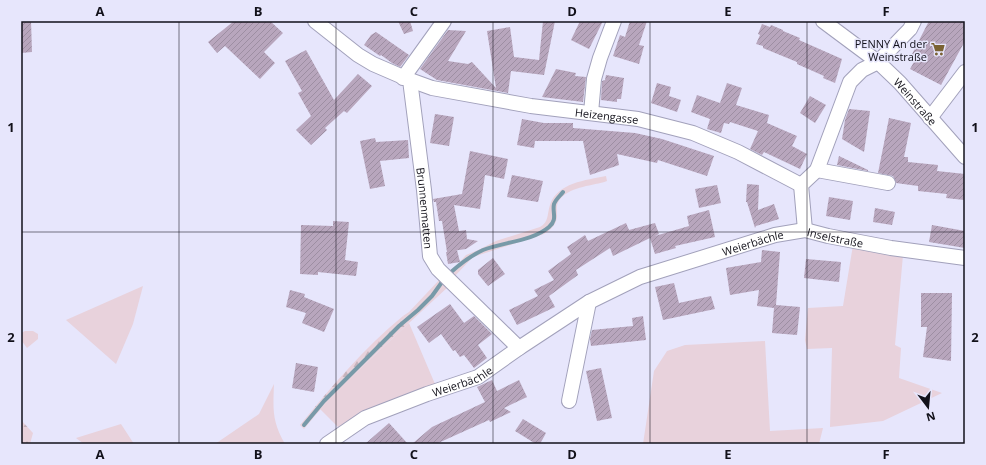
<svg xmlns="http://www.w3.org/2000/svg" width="986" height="465" viewBox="0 0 986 465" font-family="'Open Sans',sans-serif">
	<defs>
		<pattern id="forest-firs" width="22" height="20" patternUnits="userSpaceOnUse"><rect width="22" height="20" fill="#e8d2dc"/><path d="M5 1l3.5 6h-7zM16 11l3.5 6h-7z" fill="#c6b3bc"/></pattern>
		<pattern id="building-hatch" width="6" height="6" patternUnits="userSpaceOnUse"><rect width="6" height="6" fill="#b8a6bd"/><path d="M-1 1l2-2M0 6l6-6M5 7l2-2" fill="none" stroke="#9d8ea2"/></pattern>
	</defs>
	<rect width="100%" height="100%" fill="#e7e6fc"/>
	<g fill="#e8d2dc">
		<path d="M606 176 607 181C593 186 572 186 561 198 550 210 567 219 544 234L473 257 453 278 446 273 456 266 466 255 478 250 496 241 540 227C549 222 547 214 550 205 557 183 586 180 606 176Z"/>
		<polygon points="853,245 903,255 895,345 901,348 899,378 942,393 883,421 830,427 832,348 807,349 805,340 808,308 843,306"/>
		<polygon points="441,278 449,286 409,323 435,384 339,428 320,409 344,384 409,323 403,316 409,312"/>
		<polygon points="143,286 133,324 116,364 66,320"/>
		<polygon points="25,331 33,331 38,334 38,339 27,348 21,340 21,333"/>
		<polygon points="765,341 770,431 823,428 819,444 643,444 654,371 667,351 685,345"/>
		<path d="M274 384C273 410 272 421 285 444H215L259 414Z"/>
		<polygon points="121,424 134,444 84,444 76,438"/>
	</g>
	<g fill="url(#forest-firs)">
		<path d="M403 316 409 323C373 357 335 390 304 429L300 425C332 386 364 348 403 316Z"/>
		<polygon points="21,420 33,433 30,444 21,444"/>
	</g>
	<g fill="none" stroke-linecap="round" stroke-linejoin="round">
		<g stroke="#789aa8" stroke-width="4">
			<path d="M450 273C460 264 470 256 483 250 503 242 533 241 549 227 558 219 552 213 554 204 556 199 560 196 563 192"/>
			<polyline points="304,425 324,401 399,326 418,310 432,296 442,282"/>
		</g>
	</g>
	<g fill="url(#building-hatch)">
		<polygon points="21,21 31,21 32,52 21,53"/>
		<polygon points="234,21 270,21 283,33 264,52 275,63 260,79 225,46 217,53 208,42"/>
		<polygon points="398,21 410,21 413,31 404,34"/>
		<polygon points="543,21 555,21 544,75 511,71 508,93 437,80 420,69 448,30 466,31 448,61 468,64 472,62 496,88 487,31 510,27 514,57 539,60"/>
		<polygon points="580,21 603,21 589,49 571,40"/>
		<polygon points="630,21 647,21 639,45 644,46 639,64 613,56 620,35 625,37"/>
		<polygon points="929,21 965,21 965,41 941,85 910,69 915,60 910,58"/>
		<polygon points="762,24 770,27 771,25 783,30 783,31 800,38 799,40 842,59 835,83 823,78 824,76 797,64 797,62 763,48 763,46 756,44 760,35 758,34"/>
		<polygon points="376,32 409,55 400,67 392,63 381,55 380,56 364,45 371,35"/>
		<polygon points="306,50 334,100 358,74 372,86 347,113 344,111 325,128 327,130 311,145 296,130 311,116 298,93 302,91 285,61"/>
		<polygon points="556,69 576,73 575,76 586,77 583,102 542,97"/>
		<polygon points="606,75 624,78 621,99 617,99 617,102 601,100 602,81 605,80"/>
		<polygon points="657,83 671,87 669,96 681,100 677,112 651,103"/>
		<polygon points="727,83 742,88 736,105 769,115 767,123 797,136 792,146 807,154 800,169 764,152 762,155 750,149 758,131 730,122 729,124 724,123 721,133 707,129 710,119 691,112 697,95 720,103"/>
		<polygon points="810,96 826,105 815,123 800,113"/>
		<polygon points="849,109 870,111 864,152 842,139 845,120"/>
		<polygon points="435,114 454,117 449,146 430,143"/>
		<polygon points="889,118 911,123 904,157 908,157 908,162 938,165 937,171 965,174 964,200 946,198 947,194 918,191 918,186 896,183 893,176 878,173"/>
		<polygon points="522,119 544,123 573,123 573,128 635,133 662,139 714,156 707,176 658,160 657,163 617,154 619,165 590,175 583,141 535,141 534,148 517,145"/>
		<polygon points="375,138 376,142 408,140 409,158 380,161 385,186 370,189 360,141"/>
		<polygon points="470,151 508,159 504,179 485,175 480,209 454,205 459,231 466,230 467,239 478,241 466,249 452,251 457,250 460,262 448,264 446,252 447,252 442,221 439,221 436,202 434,202 433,199 462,194"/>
		<polygon points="839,156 868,170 868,171 837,165"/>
		<polygon points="512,175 543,181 538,202 507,197"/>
		<polygon points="747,184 759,185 758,210 774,204 779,219 756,226 755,228 747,202 746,202"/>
		<polygon points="717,185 721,203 699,208 695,189"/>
		<polygon points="829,197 853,201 850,220 826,216"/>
		<polygon points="875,208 895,212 892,225 873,222"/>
		<polygon points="709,210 715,237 675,246 676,248 655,254 650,238 613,256 610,248 576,270 578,275 549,296 555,307 517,325 509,310 538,296 534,290 554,280 548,271 571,254 567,247 585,235 588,241 626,223 629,230 655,223 659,234 655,236 689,226 687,216"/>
		<polygon points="333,221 349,222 345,260 358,262 356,276 318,272 318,275 300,274 301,225 333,226"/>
		<polygon points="932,225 965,231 965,248 929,242"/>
		<polygon points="762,250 780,252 776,305 800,307 797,335 772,333 774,308 757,306 759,290 730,295 726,268 761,262"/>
		<polygon points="493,258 505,274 488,286 478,274 478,270"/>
		<polygon points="806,259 841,262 839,282 804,278"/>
		<polygon points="674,283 679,303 711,296 715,309 663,320 655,287"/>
		<polygon points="290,290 305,294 304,297 334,309 324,332 302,323 306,313 286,307"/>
		<polygon points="921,293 952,293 951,361 923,357 927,327 921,327"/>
		<polygon points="450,304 464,323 474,316 492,334 478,345 487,358 474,368 464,355 460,357 455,350 453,351 441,334 429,343 417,327"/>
		<polygon points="643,316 646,340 591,346 590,339 592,330 633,326 632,318"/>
		<polygon points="296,363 318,367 314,392 292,388"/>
		<polygon points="601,368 612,418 597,421 586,371"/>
		<polygon points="492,380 497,391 519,380 527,397 504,408 511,412 490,422 489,420 436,444 412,444 432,427 485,402 477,387"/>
		<polygon points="523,419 546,433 540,444 536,444 515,431"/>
		<polygon points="389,423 408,444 365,444"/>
	</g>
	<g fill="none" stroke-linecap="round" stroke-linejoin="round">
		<defs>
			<g id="minor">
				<path id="s1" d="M315 21 358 55 373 64 410 80 432 88 531 106 638 119 693 133 738 152 801 185"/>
				<path id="s2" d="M823 21 878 62 900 83 965 157"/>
				<polyline points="403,78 444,21"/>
				<path id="s3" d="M410 80 424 190 430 256 438 269 519 348"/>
				<polyline points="591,113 594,79 600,58 614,21"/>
				<polyline points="930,118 965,72"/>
				<polyline points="817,170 888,183"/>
				<polyline points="805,230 801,185 817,170 850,82 862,70 878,62 910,29 914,21"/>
				<polyline points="569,401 589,302"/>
				<path id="s4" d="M327 444 365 418 427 394 478 377 519 348 589 302 640 277 775 235 805 230 828 236 891 248 965 258"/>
			</g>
		</defs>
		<use href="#minor" stroke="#a2a1bb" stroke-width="16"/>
		<use href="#minor" stroke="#fff" stroke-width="14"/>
	</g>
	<path fill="none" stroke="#12111a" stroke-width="1" stroke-opacity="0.55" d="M179 21V444M336 21V444M493 21V444M650 21V444M807 21V444M21 232H965"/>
	<defs>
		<symbol id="supermarket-bare" viewBox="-9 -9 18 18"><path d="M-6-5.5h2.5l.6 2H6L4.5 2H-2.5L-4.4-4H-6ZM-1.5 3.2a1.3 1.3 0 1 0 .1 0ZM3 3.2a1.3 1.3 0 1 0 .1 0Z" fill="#7a6233" stroke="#e7e6fc" stroke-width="2.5" paint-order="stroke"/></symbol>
	</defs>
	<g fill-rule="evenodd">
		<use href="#supermarket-bare" x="928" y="39" width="20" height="20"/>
	</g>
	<g text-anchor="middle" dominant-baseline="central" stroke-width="3" stroke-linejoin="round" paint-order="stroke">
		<g font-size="11" fill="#12111a" stroke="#e7e6fc" text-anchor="end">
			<text x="927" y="43">PENNY An der<tspan x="927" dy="13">Weinstraße</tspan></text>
		</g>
		<g font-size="11" fill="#12111a" stroke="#e7e6fc">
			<text stroke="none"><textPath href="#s2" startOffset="123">Weinstraße</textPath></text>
			<text stroke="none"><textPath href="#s1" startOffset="313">Heizengasse</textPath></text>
			<text stroke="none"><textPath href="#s3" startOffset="129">Brunnenmatten</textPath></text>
			<text stroke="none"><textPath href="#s4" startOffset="560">Inselstraße</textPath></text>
			<text stroke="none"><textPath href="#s4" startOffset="475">Weierbächle</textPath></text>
			<text stroke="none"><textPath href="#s4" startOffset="150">Weierbächle</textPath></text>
		</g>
	</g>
	<rect width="986" height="465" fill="none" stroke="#e7e6fc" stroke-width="44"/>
	<g transform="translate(928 407) rotate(164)" stroke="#e7e6fc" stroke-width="3" paint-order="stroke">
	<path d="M0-3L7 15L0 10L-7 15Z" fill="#12111a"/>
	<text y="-6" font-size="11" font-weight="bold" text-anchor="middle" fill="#12111a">N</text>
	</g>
	<rect x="22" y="22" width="942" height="421" fill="none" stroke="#12111a" stroke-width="1.5"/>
	<g font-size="13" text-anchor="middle" font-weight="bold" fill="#12111a">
		<text x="100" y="16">A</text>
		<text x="258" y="16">B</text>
		<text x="414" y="16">C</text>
		<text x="572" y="16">D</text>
		<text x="728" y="16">E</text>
		<text x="886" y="16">F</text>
		<text x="11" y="132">1</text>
		<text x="975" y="132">1</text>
		<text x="11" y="342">2</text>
		<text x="975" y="342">2</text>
		<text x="100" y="459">A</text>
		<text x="258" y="459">B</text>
		<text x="414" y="459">C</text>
		<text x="572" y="459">D</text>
		<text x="728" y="459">E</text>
		<text x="886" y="459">F</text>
	</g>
</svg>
